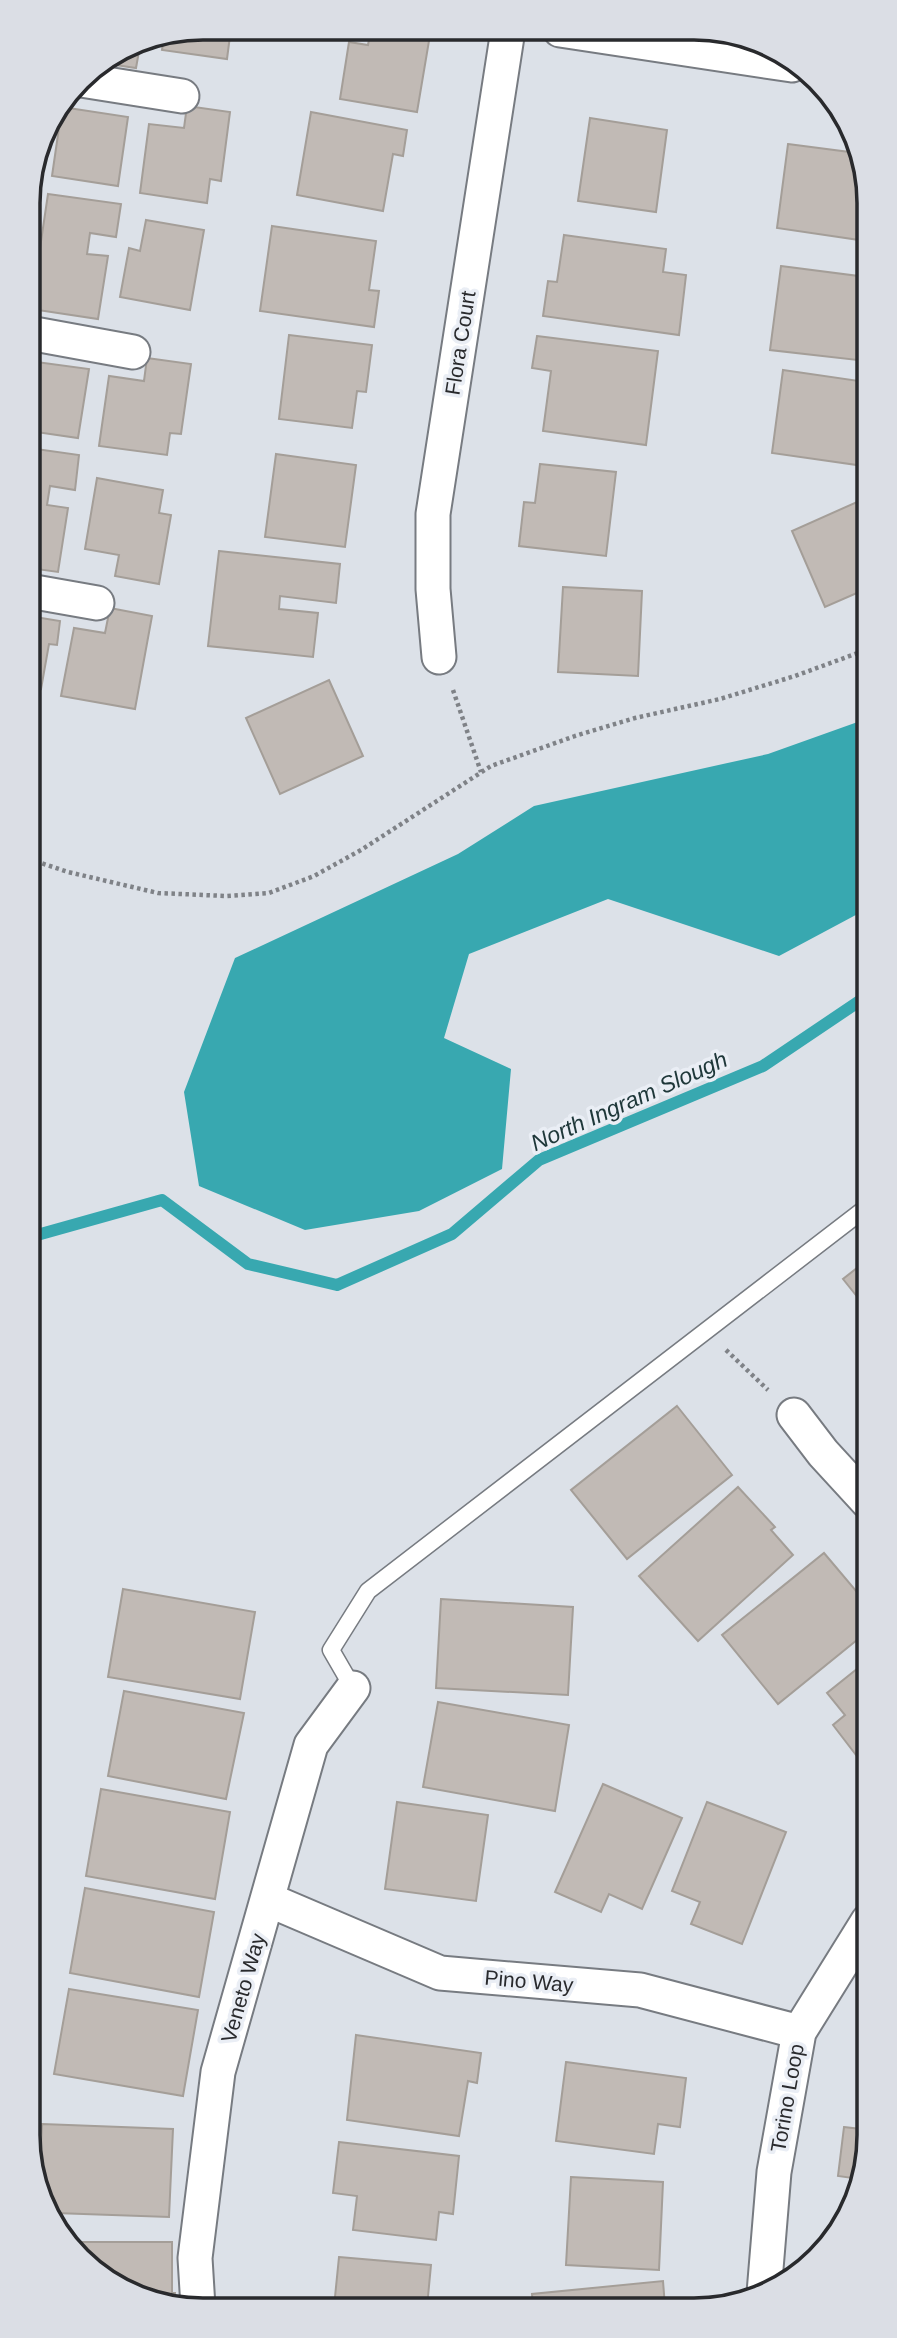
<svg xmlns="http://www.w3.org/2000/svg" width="897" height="2338" viewBox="0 0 897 2338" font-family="Arial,sans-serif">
	<rect width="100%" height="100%" fill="#dce1e8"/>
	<polygon fill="#38a8b0" points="866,719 867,909 779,956 608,899 469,954 444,1038 511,1069 502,1169 419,1211 305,1230 199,1186 184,1092 235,958 458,854 534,806 768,754"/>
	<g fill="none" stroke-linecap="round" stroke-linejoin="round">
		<polyline stroke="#38a8b0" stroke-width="12" points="30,1237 162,1200 248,1264 337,1285 452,1234 539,1160 763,1066 867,996"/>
	</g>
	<g fill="#c1bab5" stroke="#a49e98" stroke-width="2">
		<polygon points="204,28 231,28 227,59 162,50 164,36"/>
		<polygon points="371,29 431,29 417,112 340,99 349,42 368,45"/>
		<polygon points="141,40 136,68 102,63 137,41"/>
		<polygon points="187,106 230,112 221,181 210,179 207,203 140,193 149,124 184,128"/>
		<polygon points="62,107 128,117 118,186 52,176"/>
		<polygon points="311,112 407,130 403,156 393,154 383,211 297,195"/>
		<polygon points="590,118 667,130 656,212 578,201"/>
		<polygon points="788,144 857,153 866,169 866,241 777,228"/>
		<polygon points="48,194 121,204 116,237 90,233 87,254 108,256 98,319 31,309"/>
		<polygon points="146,220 204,230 190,310 120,297 129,248 140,251"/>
		<polygon points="272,226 376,241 369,290 379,291 374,327 260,311"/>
		<polygon points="564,235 666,249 663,272 686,275 679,335 543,316 548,281 557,282"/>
		<polygon points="781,266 866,277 866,361 770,350"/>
		<polygon points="289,335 372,345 366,392 357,391 352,428 279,419"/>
		<polygon points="537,336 658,351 646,445 543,431 551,371 532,368"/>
		<polygon points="147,358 191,364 181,434 170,433 167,455 99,446 109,376 144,381"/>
		<polygon points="29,361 89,369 78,438 29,431"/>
		<polygon points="783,370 866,382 866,450 864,466 772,453"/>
		<polygon points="29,448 79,455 75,490 50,486 47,505 68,508 58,572 29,568"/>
		<polygon points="276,454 356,465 345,547 265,537"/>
		<polygon points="540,464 616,472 606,556 519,546 524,502 535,503"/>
		<polygon points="97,478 163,490 159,513 171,515 159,584 115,576 119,555 85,549"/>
		<polygon points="866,498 866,589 825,607 792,531"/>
		<polygon points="219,551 340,564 336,603 280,596 279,609 318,613 313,657 208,646"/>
		<polygon points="563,587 642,591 638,676 558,672"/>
		<polygon points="110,608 152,616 135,709 61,696 74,628 105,633"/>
		<polygon points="29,616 60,621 57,645 49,644 41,689 29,687"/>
		<polygon points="329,680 363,756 280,794 246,718"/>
		<polygon points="867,1260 867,1309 843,1279"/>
		<polygon points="677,1406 732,1475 627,1559 571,1490"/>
		<polygon points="738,1487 775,1527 771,1530 793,1555 698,1641 639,1576"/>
		<polygon points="824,1553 868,1605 868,1631 778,1704 722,1635"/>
		<polygon points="123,1589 255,1612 240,1699 108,1677"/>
		<polygon points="441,1599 573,1607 568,1695 436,1688"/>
		<polygon points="868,1660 868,1766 866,1768 833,1725 845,1715 827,1693"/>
		<polygon points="124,1691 244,1713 226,1799 108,1776"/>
		<polygon points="438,1702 569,1725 555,1811 423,1787"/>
		<polygon points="603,1784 682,1818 642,1909 609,1894 601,1912 555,1892"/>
		<polygon points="101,1789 230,1812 215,1899 86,1876"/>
		<polygon points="397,1802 488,1815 476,1901 385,1889"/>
		<polygon points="707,1802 786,1832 742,1944 691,1924 700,1902 672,1891"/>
		<polygon points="85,1888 214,1912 199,1997 70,1973"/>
		<polygon points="69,1989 198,2010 183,2096 54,2074"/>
		<polygon points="356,2035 481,2053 477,2083 468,2081 459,2136 347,2120"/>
		<polygon points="566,2062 686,2078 680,2127 658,2124 654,2154 556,2141"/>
		<polygon points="42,2124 173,2129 169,2217 55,2213 39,2184"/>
		<polygon points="844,2127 869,2130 869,2146 858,2190 860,2179 838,2176"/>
		<polygon points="339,2142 459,2156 453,2214 439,2212 436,2240 353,2230 357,2196 333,2193"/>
		<polygon points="571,2177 663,2182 659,2270 566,2265"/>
		<polygon points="71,2242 172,2242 172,2293 175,2293 175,2307 170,2307 80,2259"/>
		<polygon points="339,2257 431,2265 427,2307 334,2307"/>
		<polygon points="663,2281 665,2307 533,2307 532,2294"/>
	</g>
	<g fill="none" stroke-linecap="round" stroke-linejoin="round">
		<defs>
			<polyline id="lane" points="353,1688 331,1650 368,1591 867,1207"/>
			<g id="street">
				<polyline points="560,30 792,65"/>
				<polyline points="81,80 182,96"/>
				<polyline points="29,333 133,352"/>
				<polyline points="29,591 97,603"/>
				<polyline points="439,657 433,589 433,514 508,30"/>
				<polyline points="794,1415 823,1453 868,1502"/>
				<polyline points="269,1900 440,1973 640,1990 799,2032"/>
				<polyline points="764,2293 774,2172 799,2032 868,1921"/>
				<polyline points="198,2307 195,2258 218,2072 311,1745 353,1688"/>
			</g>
		</defs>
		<use href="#lane" stroke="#777b81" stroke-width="19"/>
		<use href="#street" stroke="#777b81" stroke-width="37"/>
		<g stroke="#7f8287" stroke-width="4.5" stroke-dasharray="3.5 3.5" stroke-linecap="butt">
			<polyline points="453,690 481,772"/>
			<polyline points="29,859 68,872 158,893 226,896 269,893 314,876 361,850 491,766 575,736 635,718 720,699 795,676 866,650"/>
			<polyline points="726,1350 768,1390"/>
		</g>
		<use href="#lane" stroke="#fff" stroke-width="16"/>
		<use href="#street" stroke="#fff" stroke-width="33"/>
	</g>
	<g text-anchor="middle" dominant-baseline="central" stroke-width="7" stroke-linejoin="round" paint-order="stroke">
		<g font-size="21" fill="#292a2d" stroke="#eaeef5">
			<text transform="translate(460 343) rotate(-81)">Flora Court</text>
			<text transform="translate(529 1981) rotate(5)">Pino Way</text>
			<text transform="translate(243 1988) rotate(-74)">Veneto Way</text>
			<text transform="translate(787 2098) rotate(-80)">Torino Loop</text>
		</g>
		<g font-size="23" font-style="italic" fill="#1e3739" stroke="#eaeef5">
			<text transform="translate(629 1101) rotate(-24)">North Ingram Slough</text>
		</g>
	</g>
	<path d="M0 0H897V2338H0ZM203 40H694A163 163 0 0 1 857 203V2135A163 163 0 0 1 694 2298H203A163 163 0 0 1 40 2135V203A163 163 0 0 1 203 40Z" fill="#dbdee5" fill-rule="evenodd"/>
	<path fill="none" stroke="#292a2d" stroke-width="3.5" d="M203 40H694A163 163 0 0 1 857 203V2135A163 163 0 0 1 694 2298H203A163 163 0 0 1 40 2135V203A163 163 0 0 1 203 40Z"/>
</svg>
